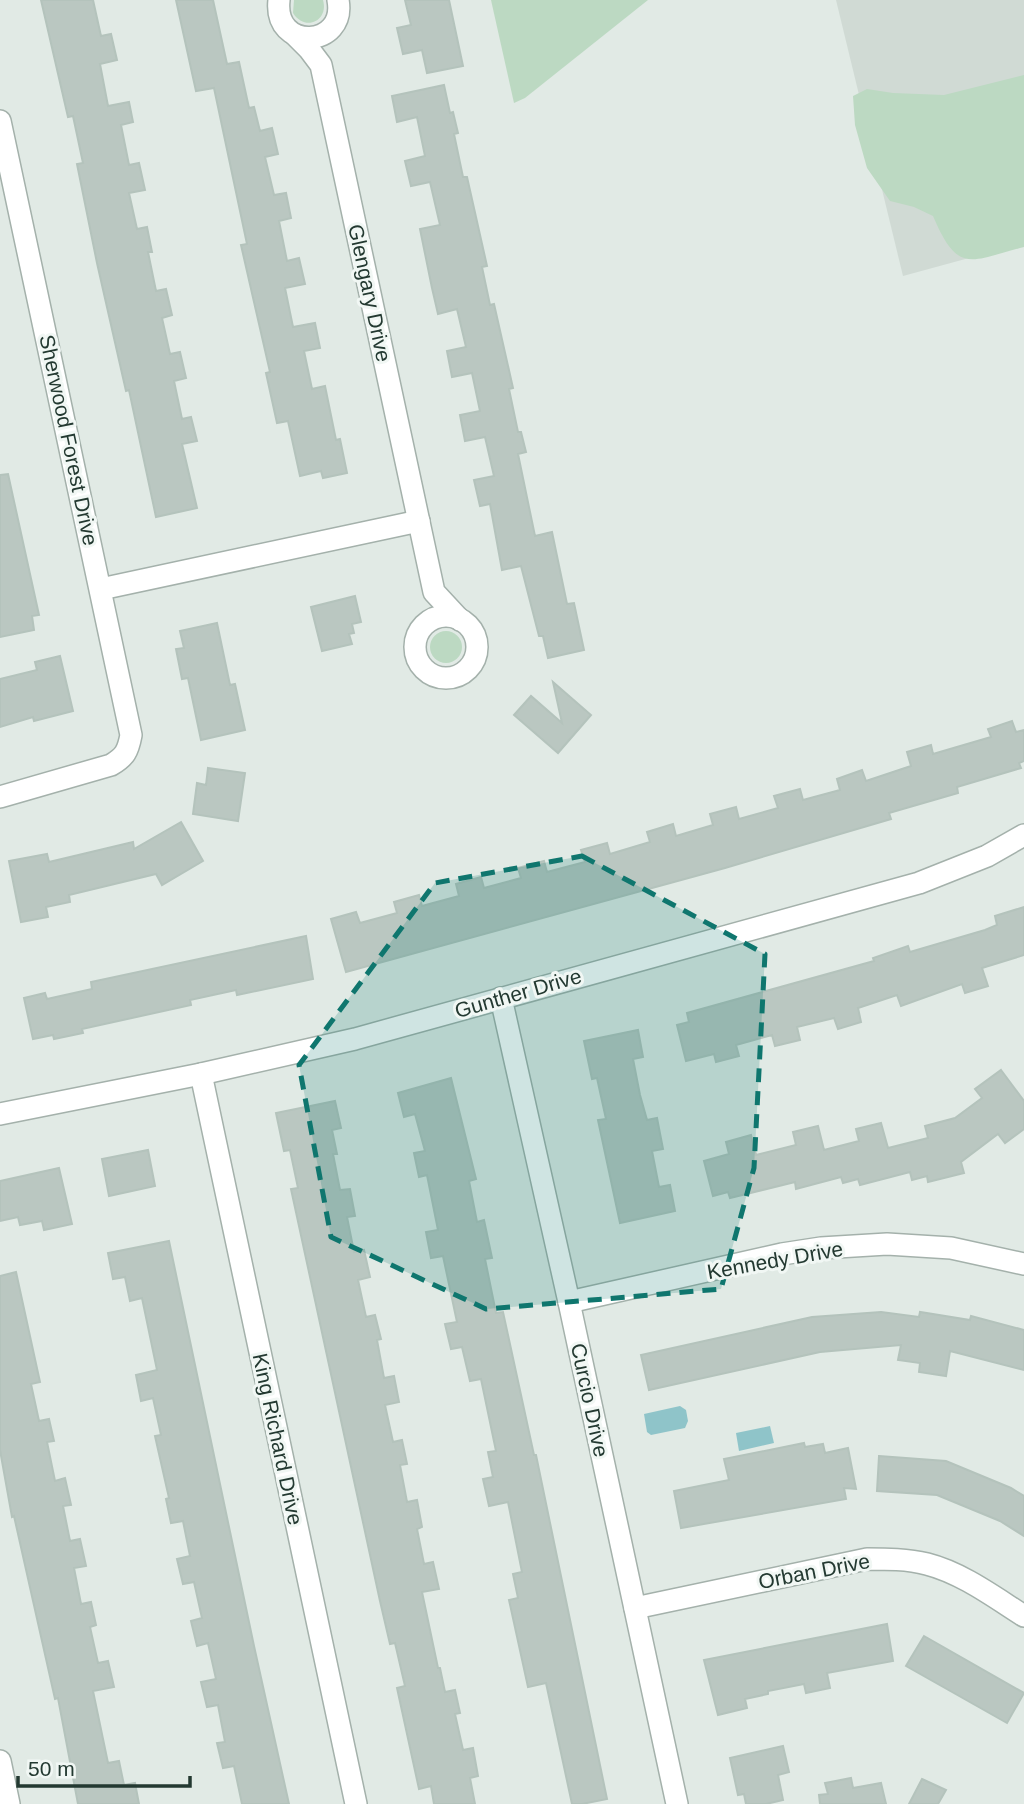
<svg xmlns="http://www.w3.org/2000/svg" width="1024" height="1804" viewBox="0 0 1024 1804" font-family="Helvetica,sans-serif">
	<rect width="100%" height="100%" fill="#e1eae5"/>
	<polygon fill="#d0dad4" points="836,0 1024,0 1024,243 903,276"/>
	<g fill="#bcd9c2">
		<path d="M294 0H323C329 21 305 32 293 13Z"/>
		<polygon points="491,0 648,0 525,98 514,103"/>
		<path d="M1024 75V247C970 261 958 275 933 216L914 207 890 201 867 168 855 125 853 96 867 89 893 93 944 95Z"/>
		<circle cx="446" cy="647" r="16"/>
	</g>
	<g fill="#8fc4c9">
		<polygon points="680,1406 686,1410 688,1421 685,1428 651,1435 647,1432 644,1414"/>
		<polygon points="770,1426 774,1443 739,1451 736,1433"/>
	</g>
	<g fill="#bac7c1" stroke="#b4c3bc" stroke-width="2">
		<polygon points="41,0 93,0 101,36 111,34 117,60 100,64 108,106 129,102 133,122 121,125 129,165 139,163 145,190 129,193 137,229 147,227 152,252 148,252 156,291 166,289 172,315 162,318 170,354 180,352 186,378 174,381 182,419 191,417 197,441 182,444 197,508 156,517 129,390 126,391 97,263 77,164 83,163 73,116 68,117"/>
		<polygon points="176,0 213,0 227,64 239,62 249,108 254,107 260,131 272,128 278,154 265,157 274,195 286,193 291,218 279,221 287,261 299,258 305,284 285,288 293,327 315,323 320,348 304,351 312,389 325,386 336,440 340,439 347,473 323,478 321,471 300,476 288,421 277,423 266,373 270,372 241,245 247,244 214,88 196,91"/>
		<polygon points="405,0 449,0 463,66 427,73 422,50 403,54 397,28 411,25"/>
		<polygon points="444,85 450,113 453,112 458,133 454,134 463,177 467,177 487,266 482,267 490,305 494,304 513,388 509,389 518,432 521,432 526,452 518,454 535,536 552,532 567,604 574,603 584,650 548,658 543,636 539,636 521,566 502,570 490,504 480,506 474,480 494,476 485,437 465,441 460,415 480,411 472,373 452,377 447,351 466,347 457,309 438,314 432,288 420,229 440,225 430,182 411,186 405,161 425,156 417,117 397,122 392,96"/>
		<polygon points="8,474 39,615 32,616 34,630 0,637 0,475"/>
		<polygon points="355,596 361,622 352,624 354,633 349,634 352,644 322,651 311,607"/>
		<polygon points="217,623 230,685 235,684 245,730 201,740 188,678 182,679 176,649 184,648 180,631"/>
		<polygon points="60,656 73,711 34,721 33,717 0,727 0,679 37,670 35,662"/>
		<polygon points="553,682 591,715 558,753 514,715 531,696 562,723"/>
		<polygon points="1012,721 1016,732 1024,730 1024,761 1019,763 1021,768 957,787 958,793 889,813 891,819 725,868 346,972 331,919 356,912 360,923 397,913 394,902 419,895 422,906 459,896 456,884 481,877 484,888 521,878 518,868 544,861 547,872 585,862 581,850 607,843 610,854 650,842 647,832 673,824 676,836 713,825 710,814 736,807 739,819 778,808 774,796 800,789 803,800 840,790 837,779 862,770 866,781 911,766 907,752 931,745 933,754 991,737 988,729"/>
		<polygon points="208,768 245,773 238,821 193,814 197,783 206,785"/>
		<polygon points="181,822 203,861 162,885 156,874 69,895 70,902 46,907 48,917 21,922 9,861 47,854 49,862 133,842 134,849"/>
		<polygon points="1024,907 1024,955 982,968 988,986 965,993 962,984 901,1006 897,995 858,1008 861,1022 838,1029 834,1018 797,1027 800,1040 775,1046 772,1035 736,1045 739,1056 716,1062 714,1054 686,1061 677,1025 689,1022 687,1013 874,961 873,958 908,946 910,952 985,930 997,925 995,916"/>
		<polygon points="306,936 313,979 237,995 236,990 190,1000 191,1005 82,1029 83,1033 54,1039 53,1035 33,1039 24,998 45,993 47,999 92,989 91,982"/>
		<polygon points="638,1030 643,1057 633,1059 640,1095 647,1120 657,1118 663,1149 652,1151 659,1187 670,1185 675,1211 620,1223 598,1120 606,1119 597,1078 592,1079 584,1041"/>
		<polygon points="1001,1070 1024,1101 1024,1129 1005,1143 998,1134 961,1162 964,1173 928,1182 927,1176 912,1180 910,1172 860,1185 858,1179 843,1183 841,1177 796,1189 795,1182 730,1198 728,1192 713,1196 704,1161 729,1154 726,1142 751,1135 756,1155 796,1145 793,1132 818,1126 824,1150 859,1141 856,1129 881,1123 888,1148 928,1138 925,1126 955,1118 982,1098 975,1089"/>
		<polygon points="451,1078 476,1179 469,1181 477,1222 484,1220 492,1258 485,1259 496,1313 503,1312 534,1455 536,1455 607,1799 582,1804 572,1804 546,1683 528,1687 509,1600 518,1598 513,1574 522,1572 508,1502 489,1506 483,1479 493,1477 488,1452 496,1451 481,1379 470,1381 462,1347 451,1349 445,1324 457,1322 443,1256 431,1258 426,1232 438,1230 427,1175 419,1177 414,1153 425,1151 415,1114 404,1117 398,1093"/>
		<polygon points="335,1101 341,1128 332,1130 337,1154 333,1154 340,1190 350,1189 355,1216 347,1217 354,1252 364,1250 370,1277 358,1280 366,1317 375,1315 381,1339 377,1340 384,1378 394,1376 399,1402 385,1405 393,1442 402,1440 407,1464 400,1465 407,1502 417,1500 422,1527 417,1529 424,1564 433,1562 439,1589 422,1592 438,1668 440,1668 445,1692 455,1690 460,1713 455,1714 463,1750 473,1748 478,1776 470,1778 475,1804 434,1804 431,1786 419,1789 397,1688 405,1686 395,1643 390,1644 380,1601 291,1189 298,1188 290,1150 284,1151 276,1113"/>
		<polygon points="148,1150 155,1186 109,1196 102,1159"/>
		<polygon points="59,1168 72,1224 44,1230 42,1221 20,1225 18,1217 0,1221 0,1181"/>
		<polygon points="169,1241 254,1646 289,1804 242,1804 234,1766 223,1768 217,1743 225,1742 218,1705 207,1707 201,1682 216,1679 208,1643 197,1646 191,1621 202,1618 194,1582 183,1584 177,1559 190,1556 183,1521 171,1523 166,1499 169,1498 155,1436 161,1435 153,1398 141,1401 136,1375 157,1370 142,1298 130,1301 125,1277 113,1279 108,1253"/>
		<polygon points="16,1272 40,1382 31,1384 39,1421 49,1419 54,1441 47,1442 55,1481 65,1478 71,1505 63,1506 70,1541 80,1539 86,1566 74,1568 81,1604 91,1602 96,1625 90,1627 98,1663 108,1661 114,1687 93,1691 108,1763 119,1761 124,1785 135,1783 139,1804 78,1804 58,1698 55,1699 14,1516 12,1517 0,1450 0,1276"/>
		<polygon points="881,1312 919,1317 920,1312 970,1320 971,1316 1024,1330 1024,1370 950,1351 946,1376 919,1372 920,1363 898,1360 901,1345 820,1352 649,1390 641,1355 812,1317"/>
		<polygon points="804,1443 805,1447 823,1444 825,1453 848,1448 856,1489 844,1488 846,1499 681,1528 674,1491 729,1480 724,1459"/>
		<polygon points="879,1456 946,1461 1011,1488 1024,1496 1024,1536 1000,1521 937,1495 877,1491"/>
		<polygon points="887,1624 893,1661 827,1673 830,1688 806,1693 804,1684 768,1691 768,1694 745,1699 747,1708 718,1715 704,1660"/>
		<polygon points="924,1636 1024,1693 1007,1723 906,1666"/>
		<polygon points="783,1746 789,1772 778,1775 783,1800 766,1804 746,1804 744,1794 738,1795 730,1758"/>
		<polygon points="851,1778 853,1788 881,1783 886,1804 820,1804 819,1795 828,1794 825,1783"/>
		<polygon points="922,1779 946,1790 938,1804 909,1804"/>
	</g>
	<g fill="none" stroke-linecap="round" stroke-linejoin="round">
		<defs>
			<g id="street">
				<path d="M279 0C273 52 347 48 338 0"/>
				<polyline points="295,35 309,49 321,65 434,592 460,620"/>
				<path d="M0 121 131 735C128 751 125 757 111 765L0 797"/>
				<polyline points="101,589 419,521"/>
				<circle cx="446" cy="647" r="31"/>
				<polyline points="501,998 569,1302 677,1804"/>
				<polyline points="201,1074 356,1804"/>
				<polyline points="0,1114 201,1074 355,1039 919,883 987,856 1024,835"/>
				<polyline points="569,1302 782,1254 821,1248 887,1244 951,1248 1024,1264"/>
				<path d="M635 1608 867 1559C887 1559 907 1559 927 1564 962 1573 994 1597 1024 1616"/>
				<polyline points="0,1761 9,1804"/>
			</g>
		</defs>
		<use href="#street" stroke="#a4b1ab" stroke-width="24"/>
		<use href="#street" stroke="#fff" stroke-width="21"/>
	</g>
	<path fill="#0f766e" fill-opacity="0.2" stroke="#0f766e" stroke-width="5" stroke-dasharray="14 9" stroke-linejoin="round" d="M582 856 765 954 754 1168 721 1289 486 1309 331 1237 299 1065 435 883Z"/>
	<g text-anchor="middle" dominant-baseline="central" stroke-width="6" stroke-linejoin="round" paint-order="stroke">
		<g font-size="21" fill="#233931" stroke="#f1f7f4">
			<text transform="translate(370 293) rotate(78)">Glengary Drive</text>
			<text transform="translate(69 440) rotate(78)">Sherwood Forest Drive</text>
			<text transform="translate(518 993) rotate(-16)">Gunther Drive</text>
			<text transform="translate(775 1260) rotate(-10)">Kennedy Drive</text>
			<text transform="translate(590 1400) rotate(78)">Curcio Drive</text>
			<text transform="translate(278 1439) rotate(78)">King Richard Drive</text>
			<text transform="translate(814 1571) rotate(-11)">Orban Drive</text>
		</g>
	</g>
	<path d="M18 1776v10h172v-10" fill="none" stroke="#233931" stroke-width="3.5"/>
	<text x="28" y="1776" font-size="21" fill="#233931" stroke="#f1f7f4" stroke-width="5" paint-order="stroke">50 m</text>
</svg>
